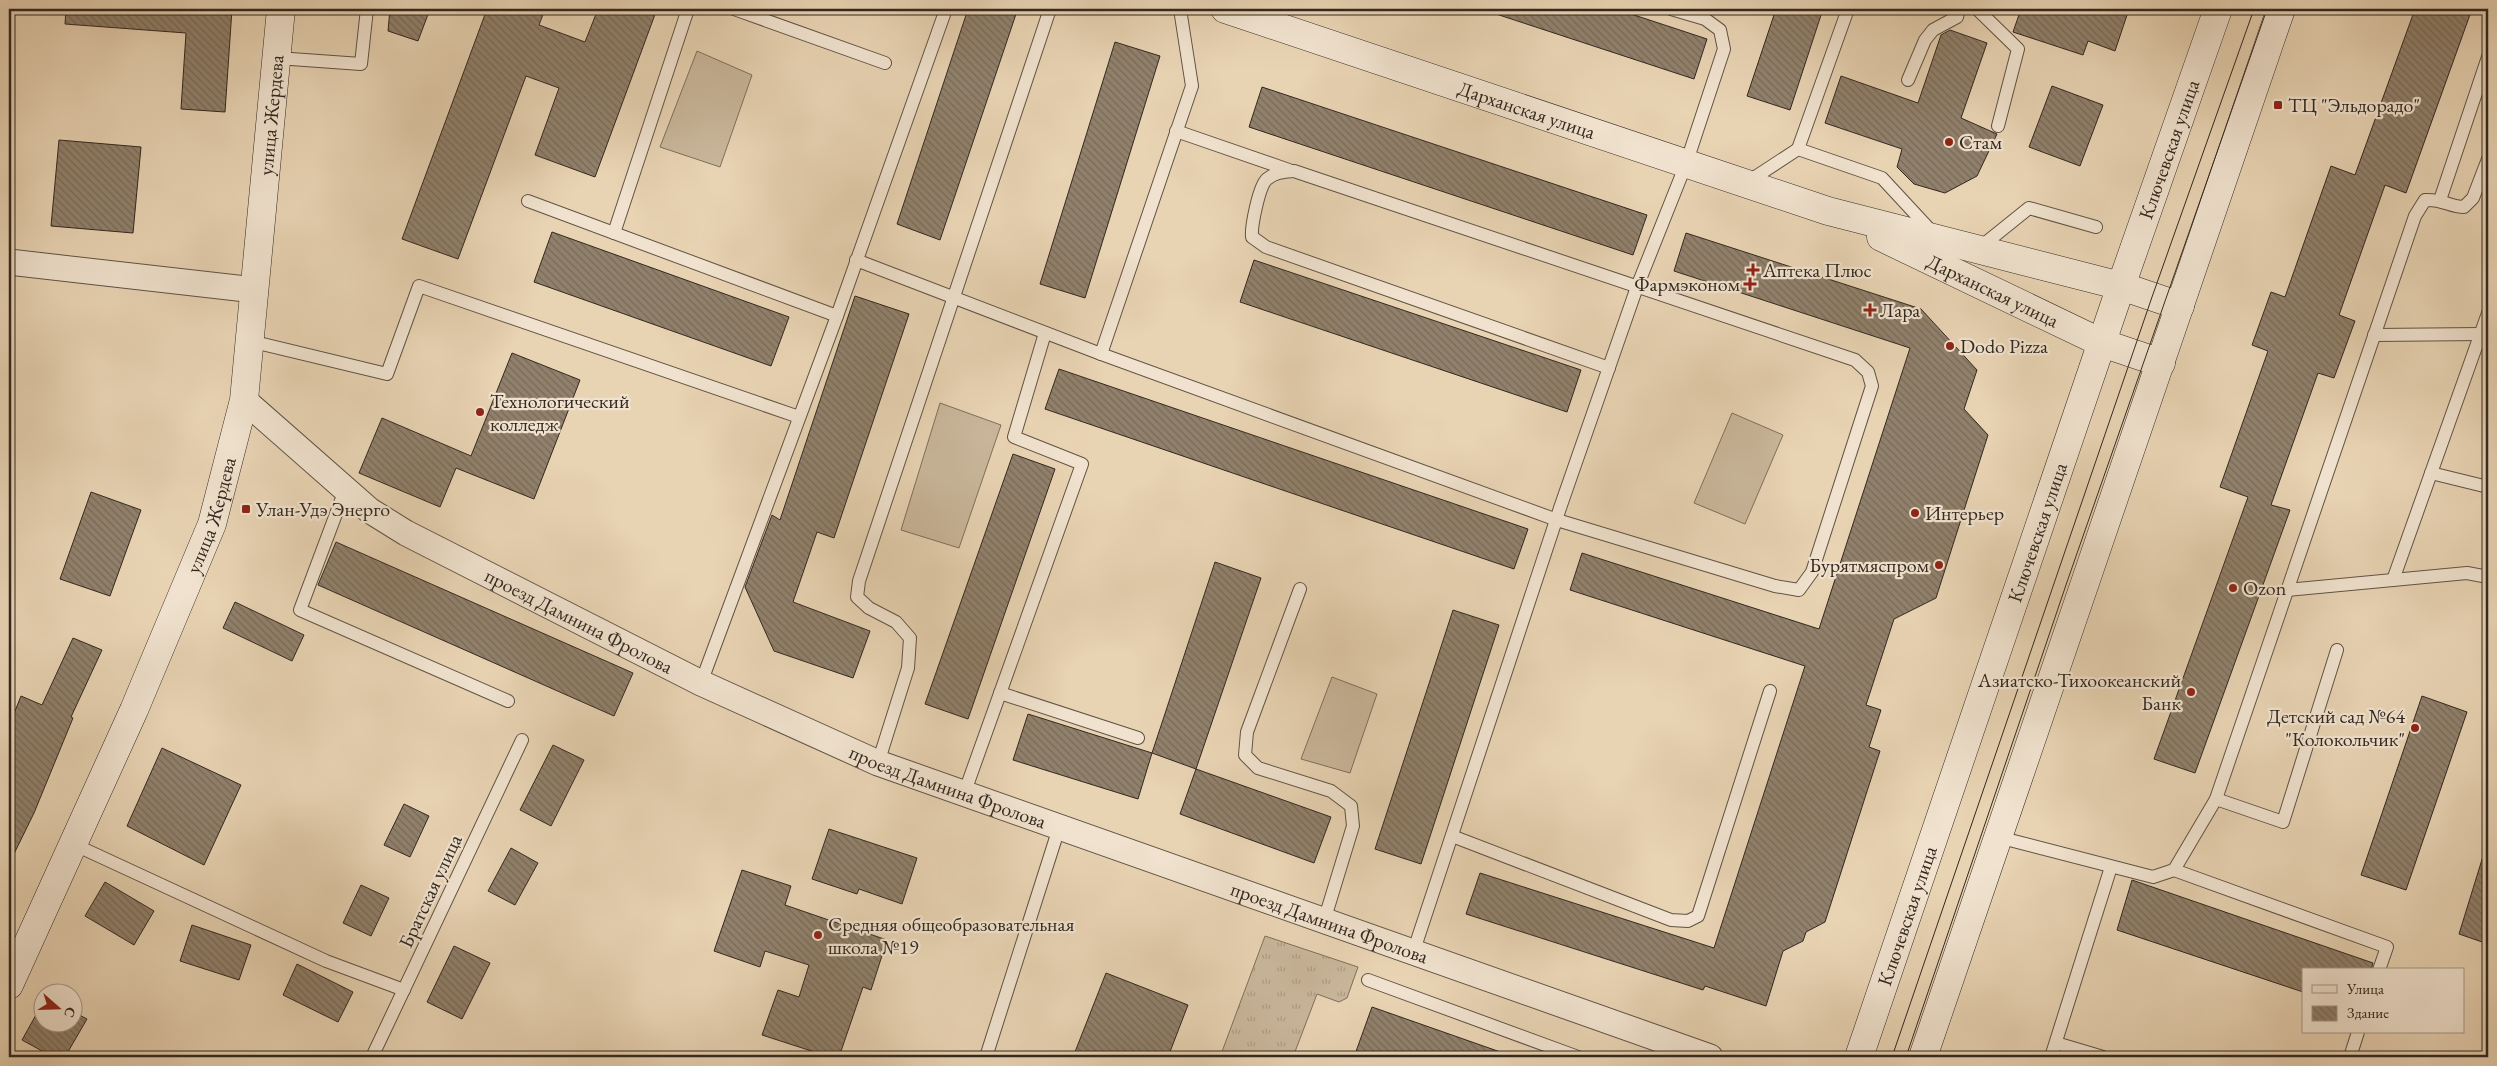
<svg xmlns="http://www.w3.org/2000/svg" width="2497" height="1066" viewBox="0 0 2497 1066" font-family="'EB Garamond',serif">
	<defs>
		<pattern id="grass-tufts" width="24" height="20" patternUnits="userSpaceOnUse" patternTransform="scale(1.25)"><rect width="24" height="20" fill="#c9b69a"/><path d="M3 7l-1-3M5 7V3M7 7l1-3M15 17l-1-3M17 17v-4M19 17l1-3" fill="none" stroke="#ad9c84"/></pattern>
		<pattern id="building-back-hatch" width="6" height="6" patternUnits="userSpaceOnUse" patternTransform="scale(1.25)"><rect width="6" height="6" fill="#91816c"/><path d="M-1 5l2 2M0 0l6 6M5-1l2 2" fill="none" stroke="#776a58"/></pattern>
	</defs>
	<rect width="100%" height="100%" fill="#e8d3b3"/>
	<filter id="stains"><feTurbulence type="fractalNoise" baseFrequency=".004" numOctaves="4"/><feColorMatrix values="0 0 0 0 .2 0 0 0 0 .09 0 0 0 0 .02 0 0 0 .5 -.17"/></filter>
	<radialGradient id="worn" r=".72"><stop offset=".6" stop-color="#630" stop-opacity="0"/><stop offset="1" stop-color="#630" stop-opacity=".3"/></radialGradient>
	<polygon fill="url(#grass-tufts)" stroke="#7e6f5d" points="1265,936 1358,967 1347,998 1339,1002 1317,994 1293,1057 1220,1057"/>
	<g fill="#c9b69a" stroke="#7e6f5d">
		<polygon points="697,51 752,75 720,167 660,147"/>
		<polygon points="940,403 1001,425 959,548 901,530"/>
		<polygon points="1732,413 1783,435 1745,524 1694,503"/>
		<polygon points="1332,677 1377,694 1350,773 1301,759"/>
	</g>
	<g fill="url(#building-back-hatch)" stroke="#332820">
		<polygon points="66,9 232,9 225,112 181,109 186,33 65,24"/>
		<polygon points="390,9 430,9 418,41 388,31"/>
		<polygon points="487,9 545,9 539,25 585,42 598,9 657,9 595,177 535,155 559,88 526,76 458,259 402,239"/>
		<polygon points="968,9 1001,9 1016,14 940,240 897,224"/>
		<polygon points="1490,9 1616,9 1707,39 1694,79 1490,12"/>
		<polygon points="1776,9 1823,9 1790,110 1747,96"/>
		<polygon points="2021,9 2129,9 2115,51 2088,41 2083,55 2013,32"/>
		<polygon points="2415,9 2472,9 2406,193 2385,185 2339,315 2355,321 2334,378 2318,373 2271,505 2290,510 2195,773 2154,759 2248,497 2220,487 2268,351 2252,345 2271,292 2285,297 2331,166 2355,175"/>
		<polygon points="1950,30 1987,43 1961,118 1997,134 1977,176 1945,193 1914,184 1897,167 1902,149 1825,123 1841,76 1918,103 1941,35"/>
		<polygon points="1115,42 1160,56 1085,298 1040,284"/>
		<polygon points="2052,86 2103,105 2080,166 2029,147"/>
		<polygon points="1262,87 1647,215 1633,255 1249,127"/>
		<polygon points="59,140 141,147 133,233 51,226"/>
		<polygon points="552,232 789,317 771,366 534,282"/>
		<polygon points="1686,233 1921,309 1977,370 1964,409 1988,435 1936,598 1894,619 1866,705 1881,710 1869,747 1880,751 1825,922 1806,932 1803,941 1783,951 1766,1006 1705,986 1703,990 1466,914 1480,873 1714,948 1805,666 1570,590 1582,553 1819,629 1910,348 1674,271"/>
		<polygon points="1254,260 1581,370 1567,412 1240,302"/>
		<polygon points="855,296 909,314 834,538 817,532 793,602 870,631 853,678 774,651 745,587 772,515 780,520"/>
		<polygon points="512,353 580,380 534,499 456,468 440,507 359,473 382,418 471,456"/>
		<polygon points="1059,369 1528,529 1514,569 1045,409"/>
		<polygon points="1013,454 1055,469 968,719 925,704"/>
		<polygon points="91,492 141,510 110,596 60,579"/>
		<polygon points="336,542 633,673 614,716 318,585"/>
		<polygon points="1215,562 1261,578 1196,769 1152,753"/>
		<polygon points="235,602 304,635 292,661 223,628"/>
		<polygon points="1453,610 1499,625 1421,864 1375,849"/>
		<polygon points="73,638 102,650 71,717 73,718 34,813 9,864 9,726 21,696 42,705"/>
		<polygon points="2422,696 2467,712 2406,890 2361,875"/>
		<polygon points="1028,714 1152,753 1138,799 1013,760"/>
		<polygon points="553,745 584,760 551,826 520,810"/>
		<polygon points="162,748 241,785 204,865 127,826"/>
		<polygon points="1196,769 1331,817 1314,863 1180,814"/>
		<polygon points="404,804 429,816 410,857 384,845"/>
		<polygon points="829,829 917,858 902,904 859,889 857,894 812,879"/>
		<polygon points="511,848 538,863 515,905 488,891"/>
		<polygon points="2484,853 2488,854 2488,944 2459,934"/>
		<polygon points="742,870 791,886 785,905 887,940 871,990 863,987 839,1057 830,1057 762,1035 778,990 799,997 809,965 765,951 760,967 714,951"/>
		<polygon points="2132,880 2373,963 2371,970 2303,970 2303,992 2117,930"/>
		<polygon points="105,882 154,911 134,945 85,916"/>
		<polygon points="361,885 389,898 371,936 343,923"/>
		<polygon points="192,925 251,945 239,980 180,961"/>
		<polygon points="454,946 490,963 462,1019 427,1002"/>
		<polygon points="297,964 353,992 338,1022 283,995"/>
		<polygon points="1106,973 1188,1005 1168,1057 1073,1057"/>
		<polygon points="42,1004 42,1024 72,1024 72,1011 87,1019 65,1057 53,1057 22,1040"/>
		<polygon points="1372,1007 1509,1055 1508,1057 1354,1057"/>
	</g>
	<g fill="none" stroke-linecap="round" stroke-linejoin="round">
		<defs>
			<g id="lane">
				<polyline points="734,9 885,63"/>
				<polyline points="1848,9 1798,149 1882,178 1933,233"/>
				<polyline points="1977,9 2018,49 1998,126"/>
				<polyline points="277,58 361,64 367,9"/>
				<polyline points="1908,80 1925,40 1933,30 1957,17 1959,9"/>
				<polyline points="1176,131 1289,170"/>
				<polyline points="1746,183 1798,149"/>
				<polyline points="2440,200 2488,57"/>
				<polyline points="528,201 837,316"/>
				<polyline points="614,233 688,9"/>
				<polyline points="1978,249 2029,208 2096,227"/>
				<path d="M856 260 1101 354 1557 520 1775 586 1799 590 1812 572 1872 386 1868 372 1855 360 1294 171C1283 172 1276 172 1267 179 1259 186 1251 226 1252 237L1266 247 1609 368"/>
				<polyline points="2374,335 2481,334"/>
				<polyline points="250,341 387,374 419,286 799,417"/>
				<polyline points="1101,354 1192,86 1180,9"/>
				<polyline points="2431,473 2488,487"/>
				<polyline points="345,490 300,610 508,701"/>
				<polyline points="2393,580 2488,313"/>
				<polyline points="1300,589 1247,732 1245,755 1258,768 1331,791 1351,806 1353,826 1324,921"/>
				<polyline points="2287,590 2467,573 2488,577"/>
				<polyline points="701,683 837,316 946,9"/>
				<polyline points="1000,693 1138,738"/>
				<polyline points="878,763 908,668 910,638 896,622 869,608 857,597 859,581 1050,9"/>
				<polyline points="964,794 1082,464 1014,437 1045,333"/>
				<polyline points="2216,799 2283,822 2337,650"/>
				<polyline points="1452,836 1671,920 1688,921 1698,916 1770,691"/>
				<path d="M1998 837 2153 877 2174 870 2216 799 2415 216 2425 200C2444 199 2449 207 2464 207L2473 198 2488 159"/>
				<polyline points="73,844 326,961 404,990"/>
				<polyline points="2174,870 2387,947 2379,970"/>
				<polyline points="1413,953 1560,508 1637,287 1686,164 1724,49 1720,30 1705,19 1671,9"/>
				<polyline points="1368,980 1578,1057"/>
				<polyline points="2056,1043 2103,1057"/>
				<polyline points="372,1057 522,740"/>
				<polyline points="986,1057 1059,828"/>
				<polyline points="2051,1057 2111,867"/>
				<polyline points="2350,1057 2358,1032"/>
			</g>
			<g id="street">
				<polyline points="9,262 255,290"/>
				<path id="s1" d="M244 400 369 510 406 533 701 683 878 763 1710 1057"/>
			</g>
			<g id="secondary">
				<path id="s2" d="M1225 9 1828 211 2121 286 2180 306"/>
				<path id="s3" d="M1881 237 2102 343 2161 363"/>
				<path id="s4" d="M9 985 134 710 212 524 244 400 281 9"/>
				<path id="s5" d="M1859 1057 2121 286 2218 9"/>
				<polyline points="1923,1057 2281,9"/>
			</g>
		</defs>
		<use href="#lane" stroke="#605345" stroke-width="14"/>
		<use href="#street" stroke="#605345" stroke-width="27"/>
		<use href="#secondary" stroke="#332820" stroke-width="29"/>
		<use href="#lane" stroke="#f0e2ce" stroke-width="12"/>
		<use href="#street" stroke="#f0e2ce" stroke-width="25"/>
		<use href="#secondary" stroke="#f0e2ce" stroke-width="28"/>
		<g stroke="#332820" stroke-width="1">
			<polyline points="1892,1057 2152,297 2254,9"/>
			<polyline points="1906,1057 2067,582 2267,9"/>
		</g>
	</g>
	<g fill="#8f2418" stroke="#f0e2ce" stroke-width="2">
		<rect x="2273" y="100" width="10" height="10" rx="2.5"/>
		<circle cx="1949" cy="142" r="5"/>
		<path d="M1750.5 262.5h5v5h5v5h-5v5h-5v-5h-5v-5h5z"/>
		<path d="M1747.5 276.5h5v5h5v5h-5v5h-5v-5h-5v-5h5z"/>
		<path d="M1867.5 302.5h5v5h5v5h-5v5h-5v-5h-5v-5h5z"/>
		<circle cx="1950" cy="346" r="5"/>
		<circle cx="480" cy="412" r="5"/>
		<rect x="241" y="504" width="10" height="10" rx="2.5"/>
		<circle cx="1915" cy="513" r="5"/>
		<circle cx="1939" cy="565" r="5"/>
		<circle cx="2233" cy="588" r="5"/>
		<circle cx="2191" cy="692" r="5"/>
		<circle cx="2415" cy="728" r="5"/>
		<circle cx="818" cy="935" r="5"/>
	</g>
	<g text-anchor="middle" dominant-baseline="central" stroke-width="4.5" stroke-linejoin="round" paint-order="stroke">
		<g font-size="20" fill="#332820" stroke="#f0e2ce" text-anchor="start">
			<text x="2288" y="105">ТЦ "Эльдорадо"</text>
			<text x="1959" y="142">Стам</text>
			<text x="1763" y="270">Аптека Плюс</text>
			<text x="1740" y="284" text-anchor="end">Фармэконом</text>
			<text x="1880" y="310">Лара</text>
			<text x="1960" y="346">Dodo Pizza</text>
			<text x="490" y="401">Технологический<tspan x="490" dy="23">колледж</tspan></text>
			<text x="256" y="509">Улан-Удэ Энерго</text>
			<text x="1925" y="513">Интерьер</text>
			<text x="1929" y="565" text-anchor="end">Бурятмяспром</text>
			<text x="2243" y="588">Ozon</text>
			<text x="2181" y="680" text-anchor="end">Азиатско-Тихоокеанский<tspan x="2181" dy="23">Банк</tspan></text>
			<text x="2405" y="716" text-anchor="end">Детский сад №64<tspan x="2405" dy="23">"Колокольчик"</tspan></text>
			<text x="828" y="924">Средняя общеобразовательная<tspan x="828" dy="23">школа №19</tspan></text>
		</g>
		<g font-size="20" fill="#332820" stroke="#f0e2ce">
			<text stroke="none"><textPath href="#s2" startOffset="318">Дарханская улица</textPath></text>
			<text stroke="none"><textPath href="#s4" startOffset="918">улица Жердева</textPath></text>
			<text stroke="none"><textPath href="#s5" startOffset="959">Ключевская улица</textPath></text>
			<text stroke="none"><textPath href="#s3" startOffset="124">Дарханская улица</textPath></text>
			<text stroke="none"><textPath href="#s4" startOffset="512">улица Жердева</textPath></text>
			<text stroke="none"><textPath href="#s5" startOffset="554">Ключевская улица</textPath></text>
			<text stroke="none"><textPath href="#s1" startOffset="404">проезд Дамнина Фролова</textPath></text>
			<text stroke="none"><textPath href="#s1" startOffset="809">проезд Дамнина Фролова</textPath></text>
			<text transform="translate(430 891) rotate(-65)">Братская улица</text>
			<text stroke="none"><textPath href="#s5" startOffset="149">Ключевская улица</textPath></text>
			<text stroke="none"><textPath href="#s1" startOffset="1214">проезд Дамнина Фролова</textPath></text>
		</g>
	</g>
	<rect width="2497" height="1066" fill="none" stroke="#e8d3b3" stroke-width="30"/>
	<rect x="10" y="10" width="2477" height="1046" fill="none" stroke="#332820" stroke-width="2.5"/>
	<rect x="15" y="15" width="2467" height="1036" fill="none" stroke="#332820"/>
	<rect x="2302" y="968" width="162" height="65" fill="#f0e2ce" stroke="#a49888"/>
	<rect x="2312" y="985" width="25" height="8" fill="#f0e2ce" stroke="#a49888"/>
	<text x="2347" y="994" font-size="15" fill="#332820">Улица</text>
	<rect x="2312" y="1006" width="25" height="15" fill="url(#building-back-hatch)" stroke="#a49888"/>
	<text x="2347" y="1018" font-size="15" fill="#332820">Здание</text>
	<g transform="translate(58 1008) rotate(110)"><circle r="24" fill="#f0e2ce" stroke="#a49888"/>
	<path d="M0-4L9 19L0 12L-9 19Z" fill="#8f2418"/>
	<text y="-8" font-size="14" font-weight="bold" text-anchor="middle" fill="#332820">С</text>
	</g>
	<rect width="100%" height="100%" filter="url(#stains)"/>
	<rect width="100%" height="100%" fill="url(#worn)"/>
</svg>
